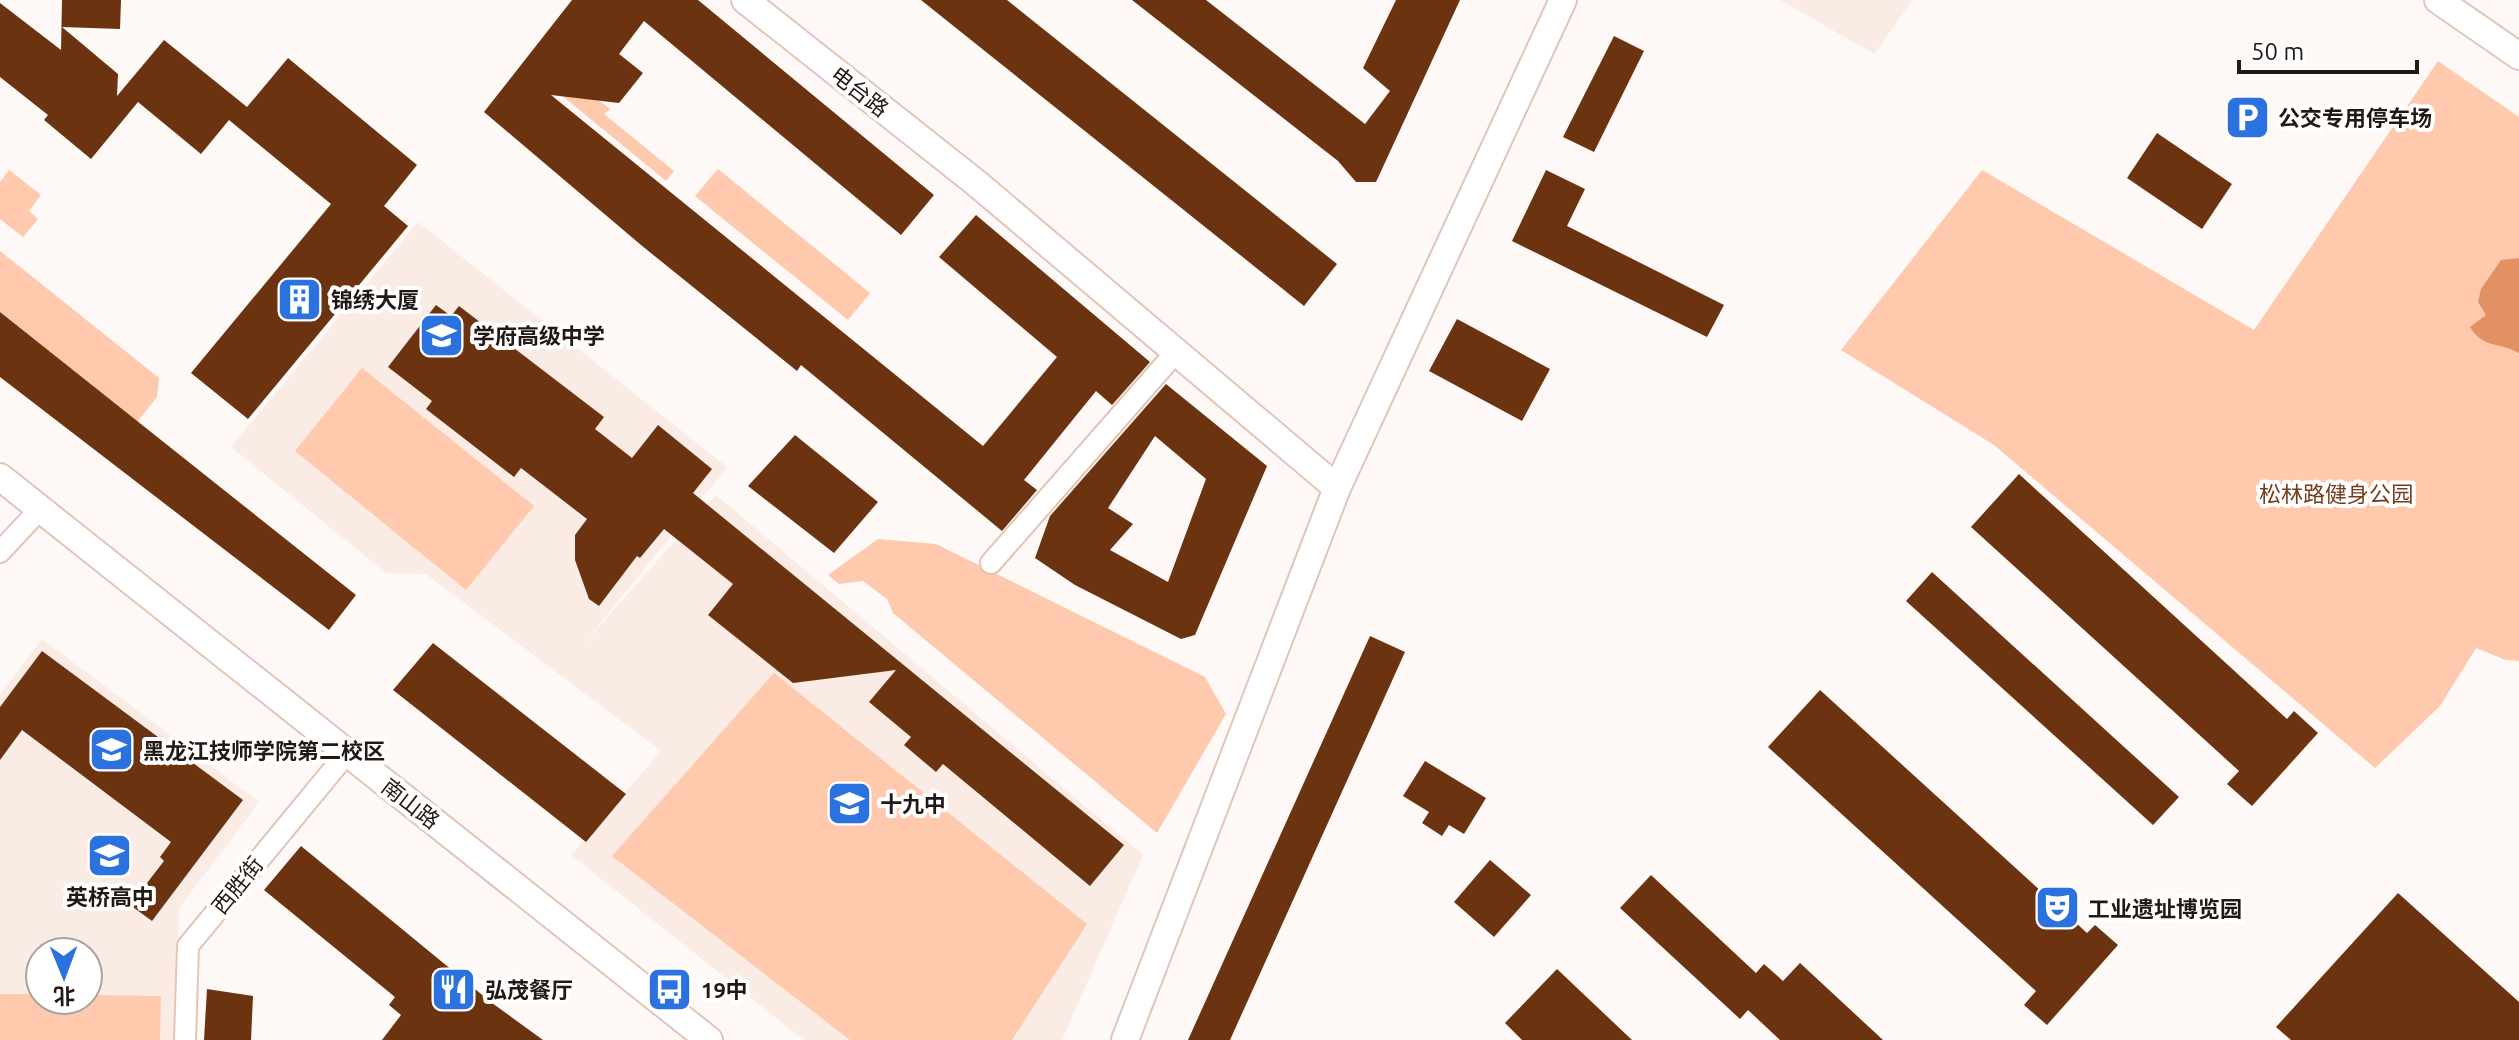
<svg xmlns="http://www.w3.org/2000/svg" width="2519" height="1040" viewBox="0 0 2519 1040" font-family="Ubuntu,'Noto Sans SC',sans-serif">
	<rect width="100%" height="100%" fill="#fef8f6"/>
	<g fill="#faebe4" fill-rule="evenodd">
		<polygon points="1780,0 1913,0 1874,54"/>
		<polygon points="418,222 727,467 579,649 716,495 1143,855 1062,1040 804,1040 571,855 661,751 426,574 386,573 231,447"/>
		<path d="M42 639 259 802 179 908 176 1040H0V695ZM40 952H88V1000H40Z"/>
	</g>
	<g fill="#fec9ac">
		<polygon points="2438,61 2519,117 2519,661 2506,660 2476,648 2440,706 2375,768 1994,445 1841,350 1982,170 2254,330"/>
		<polygon points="573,79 610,109 604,114 674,171 666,181 560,94"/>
		<polygon points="718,169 870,293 848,320 695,196"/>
		<polygon points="9,170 41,195 29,211 38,219 23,237 0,219 0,182"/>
		<polygon points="0,251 159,378 157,397 137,422 0,312"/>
		<polygon points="362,368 534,506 466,590 295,451"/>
		<polygon points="878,539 936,544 1205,677 1226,714 1157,833 893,613 887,599 863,581 839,584 828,575"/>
		<polygon points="774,673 1087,924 1012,1040 850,1040 612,856"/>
		<polygon points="0,994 40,994 40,1000 88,1000 88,995 161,996 160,1040 0,1040"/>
	</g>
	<path fill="#e29164" d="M2519 258V353C2501 342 2483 349 2470 327L2486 315 2478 302 2481 289 2501 260Z"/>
	<g fill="#6b330f" fill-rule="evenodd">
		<polygon points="62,0 121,0 120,29 62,27 118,74 117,96 164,40 247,107 288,58 417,165 384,206 408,226 248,419 191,373 331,204 229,120 201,154 138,102 91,159 44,120 48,115 0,77 0,3 61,50"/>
		<polygon points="572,0 698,0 934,195 901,235 644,21 619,54 643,73 619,103 551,95 983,446 1057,357 939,257 976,215 1150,362 1112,405 1096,391 1024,480 1037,490 1002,531 801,365 797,371 641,245 484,112"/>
		<polygon points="921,0 1007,0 1337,264 1304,306"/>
		<polygon points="1132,0 1206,0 1365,124 1390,91 1363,68 1396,0 1460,0 1376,182 1356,182 1338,161"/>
		<polygon points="1614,36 1644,51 1594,152 1563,137"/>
		<polygon points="2157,133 2232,184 2202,229 2127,178"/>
		<polygon points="1546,170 1585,189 1567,226 1724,305 1707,337 1512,241"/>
		<polygon points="436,305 451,316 459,306 604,417 595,429 632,458 658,425 712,469 693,493 1124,845 1090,886 943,764 936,772 904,745 911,737 869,702 896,670 793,683 708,615 733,584 664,529 640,558 637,556 599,606 589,599 575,560 575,535 587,519 521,468 514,477 426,409 432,401 388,367"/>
		<polygon points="0,312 356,595 329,630 0,377"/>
		<polygon points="1457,319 1550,369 1522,421 1429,371"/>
		<path d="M1166 384 1267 466 1195 635 1181 639 1075 585 1035 558 1050 516ZM1155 436 1206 479 1168 582 1110 550 1133 524 1108 508Z"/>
		<polygon points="795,435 878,502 834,553 748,486"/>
		<polygon points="2019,474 2287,719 2294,711 2318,733 2252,806 2227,784 2239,771 1971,527"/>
		<polygon points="1932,572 2179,797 2153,825 1906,601"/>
		<polygon points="1370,636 1405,652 1230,1040 1188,1040"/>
		<polygon points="433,643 626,794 586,842 393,690"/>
		<polygon points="42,651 243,800 152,921 130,905 164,861 160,857 171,842 22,730 0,760 0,707"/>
		<polygon points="1820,690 2087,933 2095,925 2118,945 2047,1025 2024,1005 2036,991 1768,747"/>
		<polygon points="1425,761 1486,798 1464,834 1449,825 1442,836 1422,823 1429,812 1403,796"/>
		<polygon points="301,846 492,1003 543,1040 382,1040 401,1015 389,1005 395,997 264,890"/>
		<polygon points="1490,860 1531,895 1494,937 1454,902"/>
		<polygon points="1651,875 1756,973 1764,964 1783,981 1800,963 1883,1040 1780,1040 1748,1010 1740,1019 1620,908"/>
		<polygon points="2398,893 2519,1002 2519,1040 2291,1040 2276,1027"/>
		<polygon points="1557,969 1632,1040 1522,1040 1505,1023"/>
		<polygon points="207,989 253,996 251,1040 204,1040"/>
	</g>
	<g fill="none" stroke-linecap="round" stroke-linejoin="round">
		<defs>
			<g id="minor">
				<polyline points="0,552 40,509"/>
				<polyline points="991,563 1176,352"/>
				<polyline points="185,1040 188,946 347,753"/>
			</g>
			<g id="tertiary">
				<polyline points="745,0 975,182 1337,488"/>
				<polyline points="2438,0 2519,56"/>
				<polyline points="0,477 709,1040"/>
				<polyline points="1125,1040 1337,488 1563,0"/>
			</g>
		</defs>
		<use href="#minor" stroke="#e1c6b7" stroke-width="24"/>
		<use href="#tertiary" stroke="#e1c6b7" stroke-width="30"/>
		<use href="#minor" stroke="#fff" stroke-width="20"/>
		<use href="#tertiary" stroke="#fff" stroke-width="26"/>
	</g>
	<defs>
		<symbol id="parking-square" viewBox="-11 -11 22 22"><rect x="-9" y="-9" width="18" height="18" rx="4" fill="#2b72de" stroke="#fff"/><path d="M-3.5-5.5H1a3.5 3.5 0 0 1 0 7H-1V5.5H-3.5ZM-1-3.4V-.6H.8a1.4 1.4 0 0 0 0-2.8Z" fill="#fff"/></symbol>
		<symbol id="building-square" viewBox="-11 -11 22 22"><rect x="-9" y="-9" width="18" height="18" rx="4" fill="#2b72de" stroke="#fff"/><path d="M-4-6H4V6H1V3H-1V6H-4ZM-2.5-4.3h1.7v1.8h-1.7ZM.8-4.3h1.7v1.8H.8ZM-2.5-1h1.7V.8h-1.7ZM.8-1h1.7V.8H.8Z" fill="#fff"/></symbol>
		<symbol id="school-square" viewBox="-11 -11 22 22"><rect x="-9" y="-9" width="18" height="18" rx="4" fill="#2b72de" stroke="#fff"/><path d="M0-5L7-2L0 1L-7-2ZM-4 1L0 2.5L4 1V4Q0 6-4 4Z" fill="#fff"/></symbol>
		<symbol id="university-square" viewBox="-11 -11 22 22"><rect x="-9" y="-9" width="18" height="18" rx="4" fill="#2b72de" stroke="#fff"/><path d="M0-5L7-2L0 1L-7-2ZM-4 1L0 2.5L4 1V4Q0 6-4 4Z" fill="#fff"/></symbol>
		<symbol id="theatre-square" viewBox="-11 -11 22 22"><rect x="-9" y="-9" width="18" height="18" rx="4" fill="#2b72de" stroke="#fff"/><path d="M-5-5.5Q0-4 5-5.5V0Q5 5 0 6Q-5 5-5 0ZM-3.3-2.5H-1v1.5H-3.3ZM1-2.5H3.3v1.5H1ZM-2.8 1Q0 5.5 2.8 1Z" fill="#fff"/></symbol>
		<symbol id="restaurant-square" viewBox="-11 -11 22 22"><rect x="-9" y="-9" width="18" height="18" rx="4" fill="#2b72de" stroke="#fff"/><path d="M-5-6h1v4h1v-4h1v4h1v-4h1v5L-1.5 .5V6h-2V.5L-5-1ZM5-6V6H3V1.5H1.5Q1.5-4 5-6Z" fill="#fff"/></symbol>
		<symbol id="bus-square" viewBox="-11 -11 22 22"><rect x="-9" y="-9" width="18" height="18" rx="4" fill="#2b72de" stroke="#fff"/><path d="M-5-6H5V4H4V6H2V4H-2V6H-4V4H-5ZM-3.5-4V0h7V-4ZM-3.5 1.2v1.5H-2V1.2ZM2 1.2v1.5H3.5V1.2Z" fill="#fff"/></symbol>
	</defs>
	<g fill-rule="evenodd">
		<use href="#parking-square" x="2222" y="92" width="51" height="51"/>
		<use href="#building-square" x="274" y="274" width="51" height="51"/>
		<use href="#school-square" x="416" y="310" width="51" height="51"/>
		<use href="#university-square" x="86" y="724" width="51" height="51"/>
		<use href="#school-square" x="824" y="778" width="51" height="51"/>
		<use href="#school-square" x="84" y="830" width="51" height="51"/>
		<use href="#theatre-square" x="2032" y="882" width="51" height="51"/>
		<use href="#restaurant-square" x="428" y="964" width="51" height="51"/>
		<use href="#bus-square" x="644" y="964" width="51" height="51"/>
	</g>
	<g text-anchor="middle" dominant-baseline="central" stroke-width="8" stroke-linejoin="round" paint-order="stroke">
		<g font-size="22" fill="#221914" stroke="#fff">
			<text transform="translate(860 91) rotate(38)">电台路</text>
			<text transform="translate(411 803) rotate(38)">南山路</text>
			<text transform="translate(237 885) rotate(-51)">西胜街</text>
		</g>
		<g font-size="22" font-weight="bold" fill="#221914" stroke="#fff" text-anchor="start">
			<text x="2278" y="117">公交专用停车场</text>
			<text x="331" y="299">锦绣大厦</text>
			<text x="473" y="335">学府高级中学</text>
			<text x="143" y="750">黑龙江技师学院第二校区</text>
			<text x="880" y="803">十九中</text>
			<text x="110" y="896" text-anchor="middle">英桥高中</text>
			<text x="2088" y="908">工业遗址博览园</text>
			<text x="485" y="989">弘茂餐厅</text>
			<text x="701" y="989">19中</text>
		</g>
		<g font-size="22" fill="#743e1e" stroke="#fff">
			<text x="2336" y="493">松林路健身公园</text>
		</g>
	</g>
	<g transform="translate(64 976) rotate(179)"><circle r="38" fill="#ffffff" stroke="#a7a3a1" stroke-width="2"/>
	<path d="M0-6L14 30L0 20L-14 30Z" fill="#2b72de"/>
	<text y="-12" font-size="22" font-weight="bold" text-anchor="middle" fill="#221914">北</text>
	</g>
	<path d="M2239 60v12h178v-12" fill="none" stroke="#221914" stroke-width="4"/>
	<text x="2251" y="60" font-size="24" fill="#221914" stroke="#ffffff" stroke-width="6" paint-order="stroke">50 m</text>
</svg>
